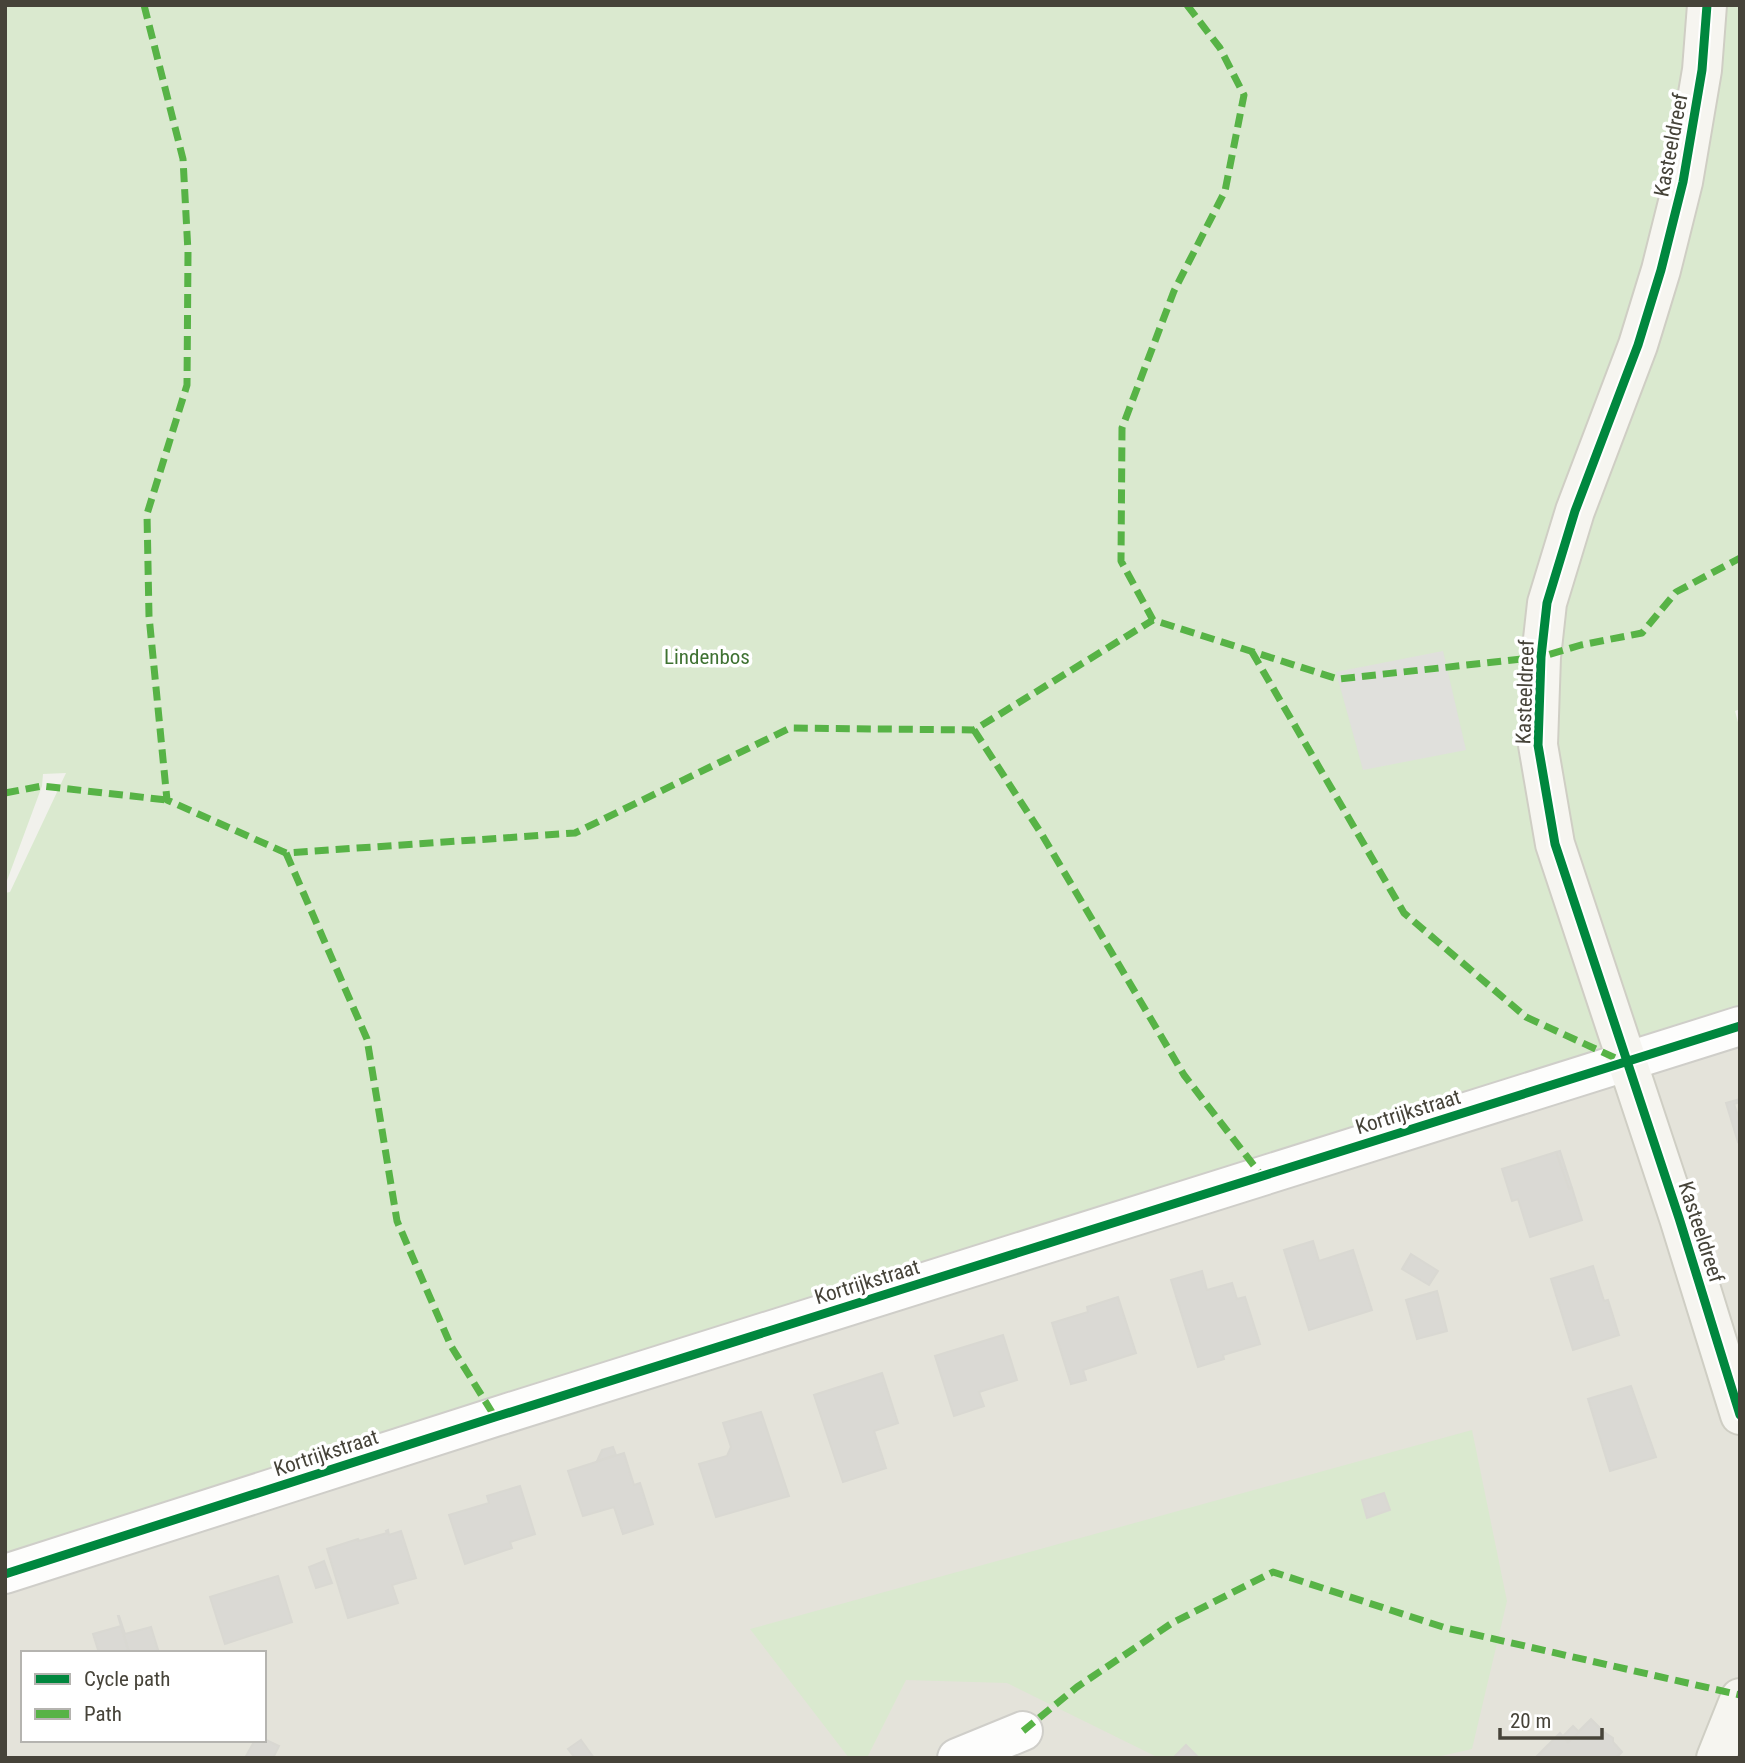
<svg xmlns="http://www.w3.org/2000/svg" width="1745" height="1763" viewBox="0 0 1745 1763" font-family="'Roboto Condensed',sans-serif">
	<rect width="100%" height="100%" fill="#f1f1ec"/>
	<path fill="#e4e3da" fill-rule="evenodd" d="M1740 1011V1758H5V1586ZM23 1653H264V1740H23Z"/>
	<g fill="#dae9cf">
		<polygon points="5,5 1740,5 1740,709 1735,711 1740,730 1740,1009 5,1564 5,893 10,892 66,773 43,774 42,786 5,886"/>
		<polygon points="1472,1430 1507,1601 1472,1749 1432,1758 1159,1758 1007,1683 906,1680 867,1758 849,1758 750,1629"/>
	</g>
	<polygon fill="#e0e0dc" points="1443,651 1466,750 1363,770 1336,672"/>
	<g fill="#dad9d4" stroke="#d9d8d2" stroke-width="2">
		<polygon points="1740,1099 1740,1102 1734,1104 1740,1121 1740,1141 1738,1142 1726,1103"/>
		<polygon points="1560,1151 1572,1188 1569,1189 1556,1152"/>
		<polygon points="1556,1152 1569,1189 1572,1188 1582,1220 1530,1237 1518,1199 1512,1201 1502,1169"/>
		<polygon points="1313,1241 1319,1261 1353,1250 1372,1310 1309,1330 1284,1250"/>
		<polygon points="1411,1254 1438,1271 1429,1285 1402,1269"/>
		<polygon points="1593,1266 1604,1301 1608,1300 1619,1335 1573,1350 1551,1279"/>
		<polygon points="1202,1271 1207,1290 1232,1283 1237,1299 1245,1297 1260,1344 1223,1355 1224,1359 1198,1367 1171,1280"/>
		<polygon points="1437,1291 1447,1331 1417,1339 1406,1300"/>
		<polygon points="1118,1297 1136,1353 1083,1370 1086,1380 1071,1384 1052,1323 1088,1312 1087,1307"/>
		<polygon points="1003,1335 1017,1380 979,1392 984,1406 954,1416 935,1356"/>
		<polygon points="882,1373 898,1423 874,1431 886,1468 843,1482 814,1395"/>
		<polygon points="1631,1386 1656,1457 1610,1471 1588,1399"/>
		<polygon points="761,1412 789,1496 716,1517 699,1464 727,1456 731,1447 723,1423"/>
		<polygon points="613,1447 616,1455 597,1461 602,1450"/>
		<polygon points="624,1453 634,1485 640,1483 653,1524 623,1534 614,1507 583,1516 568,1471"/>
		<polygon points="520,1486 535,1534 510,1542 512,1548 465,1564 449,1515 489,1503 487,1496"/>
		<polygon points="1384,1493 1390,1510 1367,1518 1362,1500"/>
		<polygon points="388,1530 389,1535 401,1531 416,1578 392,1585 398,1603 348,1618 327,1549 358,1539 359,1541 387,1533 386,1531"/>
		<polygon points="324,1561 332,1583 316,1588 309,1567"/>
		<polygon points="278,1576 292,1622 225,1644 210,1597"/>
		<polygon points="118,1616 119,1616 125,1634 151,1627 159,1653 129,1653"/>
		<polygon points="121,1626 129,1653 99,1653 93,1634"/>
		<polygon points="1591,1719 1604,1732 1613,1738 1613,1742 1622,1752 1616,1758 1535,1758 1560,1733 1568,1742"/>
		<polygon points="1573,1726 1579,1732 1568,1742 1563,1736"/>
		<polygon points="264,1739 279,1746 273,1758 245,1758 255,1740"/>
		<polygon points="581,1740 594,1758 575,1758 568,1749"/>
		<polygon points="1186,1745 1199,1758 1173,1758"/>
	</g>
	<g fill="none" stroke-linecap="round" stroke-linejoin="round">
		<defs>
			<g id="street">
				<polyline points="5,1574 495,1417 1740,1026"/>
				<polyline points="957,1758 1023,1731"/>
			</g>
			<g id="secondary">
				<polyline points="1707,5 1702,70 1683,182 1661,270 1638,345 1575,511 1547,603 1541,657 1538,745 1555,844 1679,1218 1740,1415"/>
				<polyline points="1716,1758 1740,1698"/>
			</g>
		</defs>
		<use href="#street" stroke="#cfcec9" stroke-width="42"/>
		<use href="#secondary" stroke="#cfcec4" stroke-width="42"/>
		<use href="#street" stroke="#fdfdfc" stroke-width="38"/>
		<use href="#secondary" stroke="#f6f5f0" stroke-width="38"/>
		<g stroke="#57b346" stroke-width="7" stroke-dasharray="14 7" stroke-linecap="butt">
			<polyline points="144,5 183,159 188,252 187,385 147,514 149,616 167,800 286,853 575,833 790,728 974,730 1153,620"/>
			<polyline points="1187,5 1220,48 1244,95 1225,191 1174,291 1122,428 1121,561 1153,620 1338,679 1541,657 1581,645 1642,633 1676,592 1740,558"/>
			<polyline points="1252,652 1404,913 1526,1017 1624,1062"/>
			<polyline points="974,730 1041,833 1184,1075 1262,1176"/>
			<polyline points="5,793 42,786 167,800"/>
			<polyline points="286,853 367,1039 397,1221 451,1346 495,1417"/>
			<polyline points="1023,1731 1077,1687 1172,1623 1273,1572 1446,1628 1740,1695"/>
		</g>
		<defs>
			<g id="cycleway">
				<polyline points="1707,5 1702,70 1683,182 1661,270 1638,345 1575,511 1547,603 1541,657 1538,745 1555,844 1679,1218 1740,1415"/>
				<polyline points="5,1574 495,1417 1740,1026"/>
			</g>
		</defs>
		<use href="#cycleway" stroke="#fff" stroke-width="13"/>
		<use href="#cycleway" stroke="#00873e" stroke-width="9"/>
	</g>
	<g text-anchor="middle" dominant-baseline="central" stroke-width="7" stroke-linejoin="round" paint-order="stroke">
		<g font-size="21" fill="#464339" stroke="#fff">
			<text transform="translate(1671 145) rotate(-79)">Kasteeldreef</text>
			<text transform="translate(1525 692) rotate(-88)">Kasteeldreef</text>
			<text transform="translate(1408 1112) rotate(-17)">Kortrijkstraat</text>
			<text transform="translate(1701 1232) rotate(72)">Kasteeldreef</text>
			<text transform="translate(867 1282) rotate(-17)">Kortrijkstraat</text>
			<text transform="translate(326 1453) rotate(-18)">Kortrijkstraat</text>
		</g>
		<g font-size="21" fill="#3f7232" stroke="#fff">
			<text x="707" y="657">Lindenbos</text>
		</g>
	</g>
	<rect width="1745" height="1763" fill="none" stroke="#464339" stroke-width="14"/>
	<rect x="21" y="1651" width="245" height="91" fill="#ffffff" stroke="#b5b4b0" stroke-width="2"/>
	<rect x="35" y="1674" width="35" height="10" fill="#00873e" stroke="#b5b4b0" stroke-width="2"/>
	<text x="84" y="1686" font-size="21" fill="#464339">Cycle path</text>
	<rect x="35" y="1709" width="35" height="10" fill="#57b346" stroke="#b5b4b0" stroke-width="2"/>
	<text x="84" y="1721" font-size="21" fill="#464339">Path</text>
	<path d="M1500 1728v10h102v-10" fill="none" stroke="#464339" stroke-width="3.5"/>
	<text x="1510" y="1728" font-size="21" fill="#464339" stroke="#ffffff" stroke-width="5" paint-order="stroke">20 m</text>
</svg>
